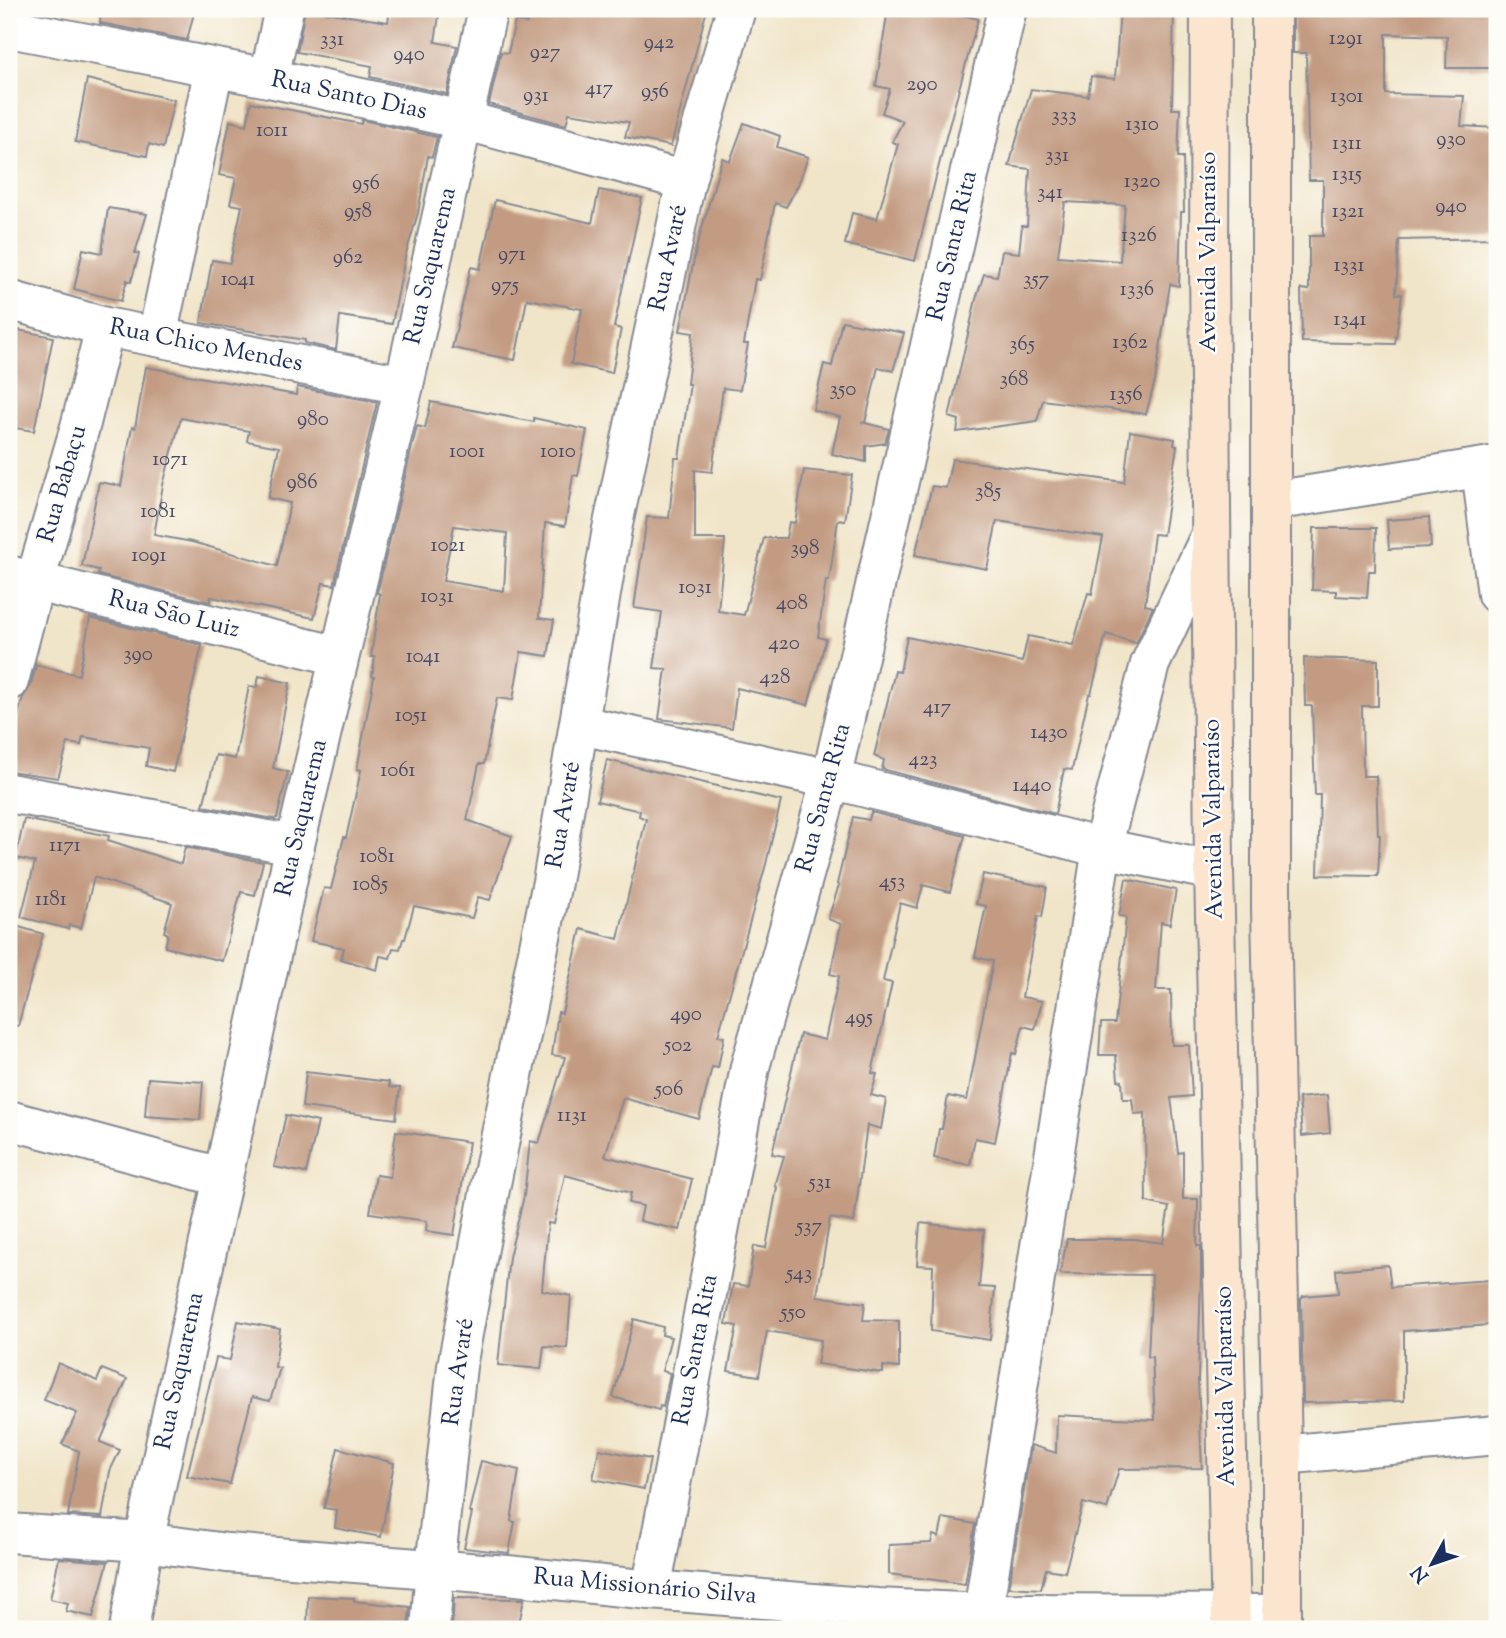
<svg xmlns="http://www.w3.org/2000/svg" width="1506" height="1638" viewBox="0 0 1506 1638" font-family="'Sorts Mill Goudy',serif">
	<rect width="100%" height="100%" fill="#fdfcf7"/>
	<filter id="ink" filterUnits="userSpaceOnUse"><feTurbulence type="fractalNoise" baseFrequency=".0143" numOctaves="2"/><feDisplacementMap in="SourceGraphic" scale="14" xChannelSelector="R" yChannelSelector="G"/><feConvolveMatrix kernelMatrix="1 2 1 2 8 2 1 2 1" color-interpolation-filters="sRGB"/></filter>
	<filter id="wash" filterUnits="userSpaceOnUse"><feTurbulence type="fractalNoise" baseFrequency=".00686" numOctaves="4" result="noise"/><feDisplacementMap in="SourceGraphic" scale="28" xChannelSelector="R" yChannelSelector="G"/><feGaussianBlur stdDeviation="1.57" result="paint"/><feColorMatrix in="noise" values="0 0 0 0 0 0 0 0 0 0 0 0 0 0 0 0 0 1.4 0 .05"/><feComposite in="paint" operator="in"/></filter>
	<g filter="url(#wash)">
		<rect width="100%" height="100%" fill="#f1e5c9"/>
		<g id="blocks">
			<g fill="#c39b82" fill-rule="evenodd">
				<polygon points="101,9 195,9 187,40 100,23"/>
				<polygon points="305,9 388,22 390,9 440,9 435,42 457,46 447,94 370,77 372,66 297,52"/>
				<polygon points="542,9 707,9 671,146 625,137 629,122 569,113 566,125 489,104 501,52 508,53 515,21 527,23 528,18 539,20"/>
				<polygon points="888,9 939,9 978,19 946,137 915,261 845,244 852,213 877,219 898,144 892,142 903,121 882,113 890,89 876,86"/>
				<path d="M1120 9H1174L1172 109H1180L1178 157H1183L1184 212H1181L1179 286 1170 284 1155 381 1146 414 1043 400 1037 421 957 432 959 420 949 417 976 299 984 274 997 276 1002 251 1019 253 1022 226H1027L1030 169 1009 166 1031 89 1088 96 1091 76 1115 79ZM1065 202 1125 205 1120 261 1058 256Z"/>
				<polygon points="1293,9 1375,11 1375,9 1497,9 1497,68 1446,68 1447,36 1386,34 1386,94 1464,96 1461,126 1497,128 1497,238 1399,240 1396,294 1402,294 1395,344 1302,342 1301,289 1309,290 1309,236 1323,236 1323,180 1309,180 1306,53 1293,53"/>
				<polygon points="87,79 174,100 163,148 149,144 147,156 75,142"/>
				<polygon points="251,102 361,124 362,120 437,137 432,157 428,156 418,213 405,257 392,324 340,316 336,350 305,343 305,340 201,323 212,260 230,263 242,206 230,204 236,178 219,175 230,121 247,125"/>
				<polygon points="744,123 780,136 777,147 808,157 798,185 786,207 775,203 760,280 755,279 744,344 748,344 740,390 723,388 712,472 695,470 695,539 725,539 718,611 744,615 764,538 786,538 789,522 795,523 804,470 852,475 845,521 838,520 829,581 826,580 818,637 826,639 808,705 737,688 732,728 659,719 666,669 654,668 662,612 634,608 647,517 669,518 675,458 679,458 690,384 687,384 693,333 680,331 696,249 722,158 730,161"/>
				<polygon points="599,190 642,198 614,327 621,329 612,373 571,364 582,309 527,299 515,360 452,348 471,267 480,269 495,200 592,223"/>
				<polygon points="108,208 147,214 135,253 139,254 131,282 127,280 121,301 74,289 83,249 102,253"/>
				<polygon points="842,321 904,333 893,371 878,367 865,423 861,422 889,429 885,443 866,446 866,462 832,454 840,417 813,410 824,364 832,366"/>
				<polygon points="18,330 53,337 34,431 9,427 9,379"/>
				<path d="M146 367 296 395 297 387 377 402 334 585 323 583 314 618 211 597 210 602 98 575 99 570 82 566 99 482 121 486 132 427 135 428ZM181 418 249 431 247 441 279 447 268 498 290 503 277 566 192 542 154 535 163 485Z"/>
				<path d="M431 402 534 422V418L587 430 578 476 573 475 565 526 545 523 539 618 554 620 548 656 521 652 513 700 497 698 484 764H479L467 820 512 836 490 900 478 897 472 918 414 906 405 939H403L400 949 393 948 390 958 380 956 377 970 341 959 344 948 311 941 324 888 331 889 344 837 346 838 361 770 357 769 374 677 372 676 375 657H371L380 594 377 593 417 426 425 428ZM454 526 507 533 504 591 443 581Z"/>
				<polygon points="1130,431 1175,439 1174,445 1177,446 1163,535 1154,534 1145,605 1153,607 1136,643 1106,634 1091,694 1089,694 1072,770 1064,769 1055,814 882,769 884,760 874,756 895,671 900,672 907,637 1022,662 1028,636 1073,645 1088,593 1092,594 1103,537 997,521 987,569 915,555 932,486 946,488 952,459 1124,482"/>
				<polygon points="1429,517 1431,547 1389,549 1387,520"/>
				<polygon points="1314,528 1376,528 1375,571 1369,571 1367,598 1336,596 1336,591 1312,590"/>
				<polygon points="90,618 202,645 173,772 146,766 149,748 83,737 81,745 68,743 58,778 9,771 9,748 23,697 30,687 36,665 79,675"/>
				<polygon points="1304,658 1378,660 1378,706 1362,706 1363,776 1376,776 1378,835 1380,835 1378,876 1318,875 1320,795 1315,795 1312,706 1305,706"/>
				<polygon points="259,676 290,683 273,768 288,772 277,818 274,819 203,806 216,755 235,759 249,686 257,687"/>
				<polygon points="607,760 781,801 766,864 718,1036 724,1037 718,1068 712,1067 699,1119 623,1098 605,1156 692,1179 680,1230 640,1221 643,1206 629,1203 631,1193 565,1175 554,1224 548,1223 542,1290 571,1296 567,1348 544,1346 541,1369 498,1365 509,1257 524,1196 530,1141 539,1143 565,1057 552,1055 558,1012 562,1013 581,929 618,939 646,819 639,816 640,811 597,801"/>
				<polygon points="871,812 965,836 950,892 923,885 917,908 900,903 883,981 892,983 872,1073 877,1074 871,1095 886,1099 881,1129 867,1125 854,1222 830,1218 817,1296 865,1303 863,1320 899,1321 899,1368 883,1366 883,1373 817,1364 821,1340 767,1331 759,1376 728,1371 737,1326 726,1324 733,1284 748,1286 754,1246 766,1248 777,1187 775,1186 784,1156 772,1154 800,1034 825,1040 839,976 830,974 841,924 828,919 839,885 837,884 853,817 869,820"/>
				<polygon points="24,819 109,836 108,840 181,864 185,847 263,862 255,895 241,892 222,961 165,947 168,934 164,932 172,903 94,877 81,928 69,925 68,929 21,917 35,862 16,858"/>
				<polygon points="983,874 1047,887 1042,917 1038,916 1022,997 1042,1001 1035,1029 1023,1026 1016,1054 1012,1053 995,1142 975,1138 970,1165 934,1158 939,1129 942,1129 948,1096 967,1100 993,961 975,957 986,906 976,904"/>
				<polygon points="1126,879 1176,890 1170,924 1161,922 1156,990 1171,990 1172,1045 1189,1045 1192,1096 1171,1098 1178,1153 1183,1152 1183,1199 1198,1199 1197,1246 1201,1246 1201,1275 1198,1380 1202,1468 1119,1469 1107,1509 1083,1503 1065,1572 1046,1569 1041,1589 1009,1587 1031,1445 1056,1453 1057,1415 1155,1420 1152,1357 1148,1357 1152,1275 1060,1274 1067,1239 1135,1239 1163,1243 1169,1207 1146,1202 1145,1113 1134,1114 1132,1099 1123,1099 1122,1081 1118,1080 1116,1055 1099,1055 1101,1023 1115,1023 1126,917 1119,916"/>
				<polygon points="9,924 43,934 18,1026 9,1025"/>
				<polygon points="306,1072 389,1082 389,1087 400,1088 396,1119 302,1107"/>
				<polygon points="148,1078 203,1082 200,1120 145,1116"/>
				<polygon points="1327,1095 1330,1133 1302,1136 1299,1098"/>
				<polygon points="286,1115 318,1122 306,1173 274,1167"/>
				<polygon points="396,1131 469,1142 454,1235 426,1231 427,1221 370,1213 376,1175 390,1177"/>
				<polygon points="920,1223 984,1230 979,1287 995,1288 990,1340 931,1331 933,1266 917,1265"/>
				<polygon points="1388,1265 1391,1287 1490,1280 1491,1325 1404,1331 1404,1401 1303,1403 1301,1299 1303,1296 1338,1293 1336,1270"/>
				<polygon points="634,1319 663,1327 662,1335 671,1337 662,1371 670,1373 663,1407 660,1406 659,1410 613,1397"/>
				<polygon points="238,1321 280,1329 275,1367 280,1368 270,1401 252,1397 230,1484 187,1476 216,1358 230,1360"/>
				<polygon points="58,1363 97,1381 102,1369 127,1379 100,1442 120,1450 110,1471 102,1517 68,1515 79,1451 62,1444 77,1413 44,1400"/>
				<polygon points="338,1448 394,1463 381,1537 335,1528 337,1510 324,1508"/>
				<polygon points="599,1449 650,1459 644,1489 593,1479"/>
				<polygon points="481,1461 519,1470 511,1521 515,1522 509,1553 464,1548 472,1513 469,1512"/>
				<polygon points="943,1518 975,1524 965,1584 889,1574 889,1545 931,1543 933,1535 939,1537"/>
				<polygon points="59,1558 108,1562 93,1617 66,1611 68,1603 50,1599"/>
				<polygon points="308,1596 354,1598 354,1601 410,1607 408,1629 307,1629"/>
				<polygon points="454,1598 524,1599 518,1629 452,1629"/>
			</g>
		</g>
	</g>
	<g filter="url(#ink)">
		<use href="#blocks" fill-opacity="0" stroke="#868a94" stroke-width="2"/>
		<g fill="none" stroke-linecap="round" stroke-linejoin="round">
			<defs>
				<g id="street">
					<polyline points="9,28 269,78 463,120 686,181"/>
					<polyline points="269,78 284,9"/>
					<polyline points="9,300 105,327 404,385"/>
					<polyline points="157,337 214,68"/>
					<polyline points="1481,469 1497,594"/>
					<polyline points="1272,501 1497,465"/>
					<polyline points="12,576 339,656"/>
					<polyline points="9,681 35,581 80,427 105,327"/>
					<polyline points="580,725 831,779 1102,848 1214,871"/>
					<polyline points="9,793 295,845"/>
					<polyline points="9,1120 221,1177"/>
					<polyline points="1282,1455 1497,1435"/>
					<polyline points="9,1533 144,1542 227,1553 507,1575 651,1590 877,1608 983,1613 1282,1614"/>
					<polyline points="651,1590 750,1067 831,779 1007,9"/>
					<polyline points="983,1613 1102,848 1150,664 1211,534"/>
					<polyline points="129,1629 144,1542 295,845 404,385 488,9"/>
					<polyline points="430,1629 435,1568 457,1366 490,1189 552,882 612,529 686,181 736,9"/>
				</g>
				<g id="secondary">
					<polyline points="1210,9 1209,258 1214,871 1231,1629"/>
					<polyline points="1271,9 1271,908 1282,1455 1282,1629"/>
				</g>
			</defs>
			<use href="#street" stroke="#868a94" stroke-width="42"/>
			<use href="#secondary" stroke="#868a94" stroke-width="42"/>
			<use href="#street" stroke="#fff" stroke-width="38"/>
			<use href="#secondary" stroke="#fbe5cf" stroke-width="38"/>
		</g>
	</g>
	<g text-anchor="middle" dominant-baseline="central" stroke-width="5" stroke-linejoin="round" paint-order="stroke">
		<g font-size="21" fill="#454a67">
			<text x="1346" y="39">1291</text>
			<text x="332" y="40">331</text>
			<text x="659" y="43">942</text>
			<text x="545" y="53">927</text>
			<text x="409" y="55">940</text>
			<text x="922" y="85">290</text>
			<text x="599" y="89">417</text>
			<text x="655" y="92">956</text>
			<text x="536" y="96">931</text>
			<text x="1347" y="97">1301</text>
			<text x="1064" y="116">333</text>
			<text x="1142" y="125">1310</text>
			<text x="272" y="131">1011</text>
			<text x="1451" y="140">930</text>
			<text x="1347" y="144">1311</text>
			<text x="1057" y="156">331</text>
			<text x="1347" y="175">1315</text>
			<text x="1142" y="182">1320</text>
			<text x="366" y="184">956</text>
			<text x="1050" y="193">341</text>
			<text x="1451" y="207">940</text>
			<text x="358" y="212">958</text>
			<text x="1348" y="212">1321</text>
			<text x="1139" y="236">1326</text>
			<text x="512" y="255">971</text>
			<text x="348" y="258">962</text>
			<text x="1349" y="266">1331</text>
			<text x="238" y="280">1041</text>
			<text x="1036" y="280">357</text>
			<text x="505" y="286">975</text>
			<text x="1137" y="290">1336</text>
			<text x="1350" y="320">1341</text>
			<text x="1130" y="343">1362</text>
			<text x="1022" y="345">365</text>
			<text x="1014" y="380">368</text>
			<text x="843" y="390">350</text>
			<text x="1126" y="395">1356</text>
			<text x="313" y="420">980</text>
			<text x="467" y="452">1001</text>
			<text x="558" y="452">1010</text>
			<text x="170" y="460">1071</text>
			<text x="302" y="483">986</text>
			<text x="988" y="492">385</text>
			<text x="158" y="512">1081</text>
			<text x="448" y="546">1021</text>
			<text x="805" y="549">398</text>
			<text x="149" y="556">1091</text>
			<text x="695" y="588">1031</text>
			<text x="437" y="597">1031</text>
			<text x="792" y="604">408</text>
			<text x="784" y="644">420</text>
			<text x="138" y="655">390</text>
			<text x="423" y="657">1041</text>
			<text x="775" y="678">428</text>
			<text x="937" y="708">417</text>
			<text x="411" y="716">1051</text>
			<text x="1049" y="733">1430</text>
			<text x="923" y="760">423</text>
			<text x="398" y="771">1061</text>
			<text x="1032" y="786">1440</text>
			<text x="65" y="846">1171</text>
			<text x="377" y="857">1081</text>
			<text x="892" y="882">453</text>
			<text x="370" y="885">1085</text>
			<text x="51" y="900">1181</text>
			<text x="686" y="1015">490</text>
			<text x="859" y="1018">495</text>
			<text x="678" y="1046">502</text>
			<text x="669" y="1090">506</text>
			<text x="572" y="1116">1131</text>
			<text x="820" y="1183">531</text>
			<text x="809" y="1227">537</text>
			<text x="799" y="1274">543</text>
			<text x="793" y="1313">550</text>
		</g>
		<g font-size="24" fill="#1b2f5e" stroke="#fdfcf7">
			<text transform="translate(349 96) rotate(12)">Rua Santo Dias</text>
			<text transform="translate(953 246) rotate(-77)">Rua Santa Rita</text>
			<text transform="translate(1209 252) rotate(-90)">Avenida Valparaíso</text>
			<text transform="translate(669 258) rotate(-78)">Rua Avaré</text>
			<text transform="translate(431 266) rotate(-77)">Rua Saquarema</text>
			<text transform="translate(206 346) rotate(11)">Rua Chico Mendes</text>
			<text transform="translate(63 484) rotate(-74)">Rua Babaçu</text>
			<text transform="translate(174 615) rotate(14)">Rua São Luiz</text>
			<text transform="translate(824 798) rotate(-75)">Rua Santa Rita</text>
			<text transform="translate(564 815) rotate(-80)">Rua Avaré</text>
			<text transform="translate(302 818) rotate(-77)">Rua Saquarema</text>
			<text transform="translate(1214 819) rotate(-91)">Avenida Valparaíso</text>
			<text transform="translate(696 1350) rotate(-79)">Rua Santa Rita</text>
			<text transform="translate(180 1371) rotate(-78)">Rua Saquarema</text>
			<text transform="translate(459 1372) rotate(-82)">Rua Avaré</text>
			<text transform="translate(1226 1386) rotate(-91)">Avenida Valparaíso</text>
			<text transform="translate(645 1587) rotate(5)">Rua Missionário Silva</text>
		</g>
	</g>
	<rect width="1506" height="1638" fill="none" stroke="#fdfcf7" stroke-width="35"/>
	<g transform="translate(1432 1564) rotate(230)" stroke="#fdfcf7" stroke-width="5" paint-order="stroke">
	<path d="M0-5L12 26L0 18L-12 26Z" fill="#1b2f5e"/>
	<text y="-10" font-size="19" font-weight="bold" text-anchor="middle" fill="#1b2f5e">N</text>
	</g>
</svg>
